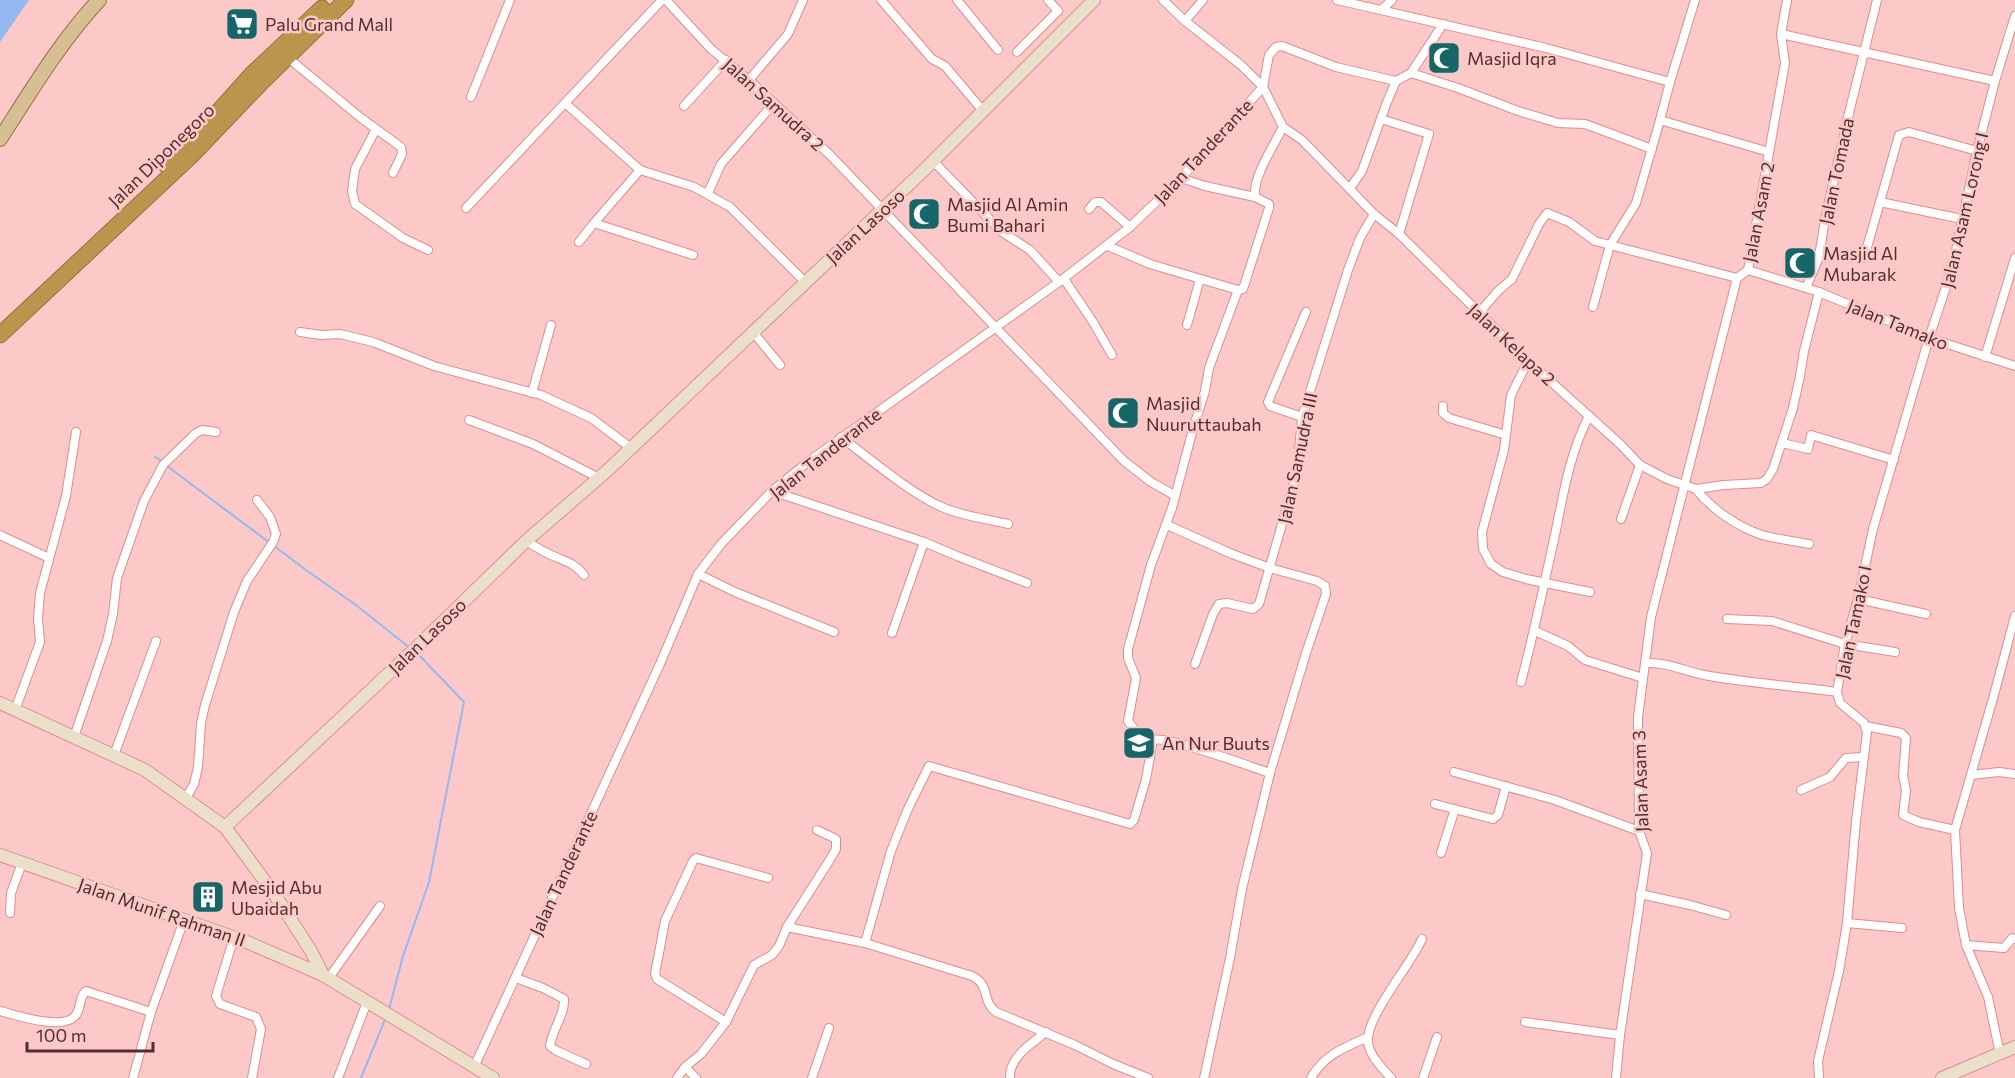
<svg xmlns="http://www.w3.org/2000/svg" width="2015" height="1078" viewBox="0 0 2015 1078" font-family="Commissioner,sans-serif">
	<rect width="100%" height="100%" fill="#fdc9c8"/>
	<polygon fill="#94b9f2" points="0,0 29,0 0,42"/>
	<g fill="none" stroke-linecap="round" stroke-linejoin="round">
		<g stroke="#94b9f2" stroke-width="2">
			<polyline points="155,457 163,462"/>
			<polyline points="167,466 306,570 356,605 410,648"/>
			<polyline points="389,1009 403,956 429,882 464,702 417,653"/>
			<polyline points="361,1078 386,1017"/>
		</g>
		<defs>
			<g id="street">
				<polyline points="666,0 711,49 749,80 830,155 1124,461 1151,482 1174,495"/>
				<polyline points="881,0 932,59 945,66 983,111"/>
				<polyline points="957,0 998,50"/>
				<polyline points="1163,0 1185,21"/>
				<polyline points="1203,0 1185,21 1241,65 1263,87 1283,127 1302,140 1374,214 1399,234 1528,361 1620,444 1640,465 1667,479 1696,489 1724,485 1761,483 1767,479 1773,469 1793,408 1800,376 1804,351 1819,292"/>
				<polyline points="1337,0 1546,48 1670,82 1660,120 1769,152"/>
				<polyline points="1381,10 1392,0"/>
				<polyline points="1781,34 1995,81"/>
				<polyline points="1017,52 1058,11 1048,0"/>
				<polyline points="287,57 361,118 401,147 402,154 393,173"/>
				<polyline points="1411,73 1458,88 1518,111 1558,123 1585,124 1652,149"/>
				<polyline points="749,80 788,34 803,0"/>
				<polyline points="1670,82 1695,0"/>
				<polyline points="471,97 510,0"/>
				<polyline points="565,103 640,170 694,187 730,207 805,282"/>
				<polyline points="684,106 726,60"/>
				<polyline points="1381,119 1429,134 1399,234"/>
				<polyline points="1660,120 1636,203 1610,245 1737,278"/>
				<polyline points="376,129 355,169 352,191 355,204 403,238 428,250"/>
				<polyline points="933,161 1002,232 1030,250 1059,282"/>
				<polyline points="640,170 594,223 693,255"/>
				<polyline points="1181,178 1205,186 1255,197"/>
				<polyline points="1350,188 1362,171 1387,102 1396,81 1411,73 1443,24"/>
				<polyline points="708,193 721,164 774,103"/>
				<polyline points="1880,202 1962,219"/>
				<polyline points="466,208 662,0"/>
				<polyline points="1089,209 1095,202 1101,202 1130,227"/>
				<polyline points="579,242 594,223"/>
				<path d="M1108 246 1150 264 1238 290 1243 289 1269 208V204L1255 197C1252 178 1274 145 1283 127"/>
				<polyline points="1864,258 1899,135 1909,132 1977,151"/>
				<polyline points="1748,270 1819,292 1929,338 2015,366"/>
				<polyline points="1064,279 1093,322 1112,355"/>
				<polyline points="1806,288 1819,257 1825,219 1849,113 1877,0"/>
				<polyline points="1479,313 1498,291 1512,279 1539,224 1547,213 1569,222 1595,241 1610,245 1593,307"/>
				<polyline points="1187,325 1200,279"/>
				<polyline points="300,332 321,335 340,334 373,342 434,366 541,395 591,418 631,448"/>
				<polyline points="753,332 780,365"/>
				<polyline points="1985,357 2015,258"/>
				<polyline points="1528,361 1511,395 1504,450 1482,532 1483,549 1491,564 1503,572 1526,579 1590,592"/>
				<polyline points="532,393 551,325"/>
				<polyline points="1443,406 1443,413 1449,418 1506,435"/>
				<polyline points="1302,417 1270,406 1268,402 1306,312"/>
				<polyline points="469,420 533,444 599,478"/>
				<path d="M841 437C870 459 911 494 944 508 964 516 987 519 1008 524"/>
				<polyline points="1782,443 1808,449 1811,435 1894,460"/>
				<path d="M1696 489C1711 509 1738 527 1762 535 1777 539 1793 541 1809 544"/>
				<polyline points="772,491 924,542 957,556 1027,583"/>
				<polyline points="1621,519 1640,465"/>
				<polyline points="1167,525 1232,554 1270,568 1317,581 1325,586 1326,594 1306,653 1270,773 1242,889 1230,958 1204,1078"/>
				<polyline points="0,535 49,558"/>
				<path d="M526 541C534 546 542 551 551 555 564 561 575 563 584 575"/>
				<polyline points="698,574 735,592 834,632"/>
				<polyline points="1858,599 1926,614"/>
				<polyline points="1727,619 1772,621 1845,644 1895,652"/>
				<polyline points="1535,631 1568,646 1585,660 1643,678"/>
				<polyline points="892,633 924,542"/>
				<path d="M1646 663C1667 662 1684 671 1704 675 1748 683 1793 686 1837 692"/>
				<polyline points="1195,664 1213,614 1219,604 1227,603 1253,609 1259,604 1297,472 1302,417 1348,270 1360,238 1374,214"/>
				<path d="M1521 682C1534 633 1544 584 1555 535 1563 495 1570 452 1589 416"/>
				<polyline points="15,710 40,642 38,619 40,593 66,496 76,432"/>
				<polyline points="1865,726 1901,733 1906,738 1903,776 1906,790 1903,815 1919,822 1955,830"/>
				<polyline points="74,737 107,641 113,614 117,578 144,501 163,465 196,433 202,430 216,432"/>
				<polyline points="1153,740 1135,730 1128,721 1136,678 1128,658 1128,649 1151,565 1172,508 1193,429 1205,391 1209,368 1238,290"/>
				<polyline points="114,755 156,641"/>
				<polyline points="1454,772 1555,800 1639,831"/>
				<polyline points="1971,775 1999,772 2015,774"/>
				<polyline points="1801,790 1830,777 1846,758 1863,757"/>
				<polyline points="186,798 194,784 198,767 201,723 205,705 234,612 247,581 273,542 276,534 270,517 257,500"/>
				<polyline points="1435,804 1493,819 1498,815 1506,786"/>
				<polyline points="1441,853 1455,809"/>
				<polyline points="1640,894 1690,905 1726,915"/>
				<polyline points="10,913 11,893 22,863"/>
				<polyline points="1847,923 1902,928"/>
				<path d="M787 927 865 943 972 976C991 985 981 1001 996 1012L1075 1045 1113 1064 1148 1078"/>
				<polyline points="234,937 216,996 220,1004 256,1017 261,1029 252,1078"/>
				<path d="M865 943 891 851 907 811 929 766 1130 824 1134 820 1146 779 1153 740C1166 735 1251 767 1270 773"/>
				<polyline points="1966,945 2004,948 2012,938 2015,939"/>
				<path d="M516 978 543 988 564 999C565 1015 552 1029 550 1046L555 1050 586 1064"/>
				<polyline points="328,979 380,906"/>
				<path d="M0 1011C16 1015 62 1031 75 1016 82 1009 78 997 86 991L151 1012"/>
				<polyline points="726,1022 657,979 655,974 665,921 693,861 696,858 768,878"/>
				<polyline points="1525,1022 1620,1035"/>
				<polyline points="2000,1054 1988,997 1966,945 1959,908 1955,830 1994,695 2015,616"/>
				<polyline points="474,1067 660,664 698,574 721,544 772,491 809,461 1059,282 1130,227 1181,178 1263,87 1269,55 1276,47 1282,46 1336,67 1396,81"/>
				<polyline points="685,1067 696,1078"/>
				<polyline points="133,1078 151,1012 184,920"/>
				<polyline points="338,1078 367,1002"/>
				<polyline points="677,1078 685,1067 701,1054 726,1022 754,965 772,955 779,946 787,927 829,861 836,849 836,839 817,830"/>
				<polyline points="812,1078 829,1028"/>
				<path d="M1010 1078C1009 1057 1031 1044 1046 1032"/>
				<path d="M1311 1078C1324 1055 1345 1047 1368 1037"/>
				<path d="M1391 1078C1382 1068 1370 1056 1368 1043 1364 1019 1412 963 1422 939"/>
				<polyline points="1423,1078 1437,1037"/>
				<polyline points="1616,1078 1620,1035 1647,853 1639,831 1638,717 1651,617 1737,278 1748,270 1785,63 1781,34 1787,0"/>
				<polyline points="1819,1078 1818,1061 1839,971 1847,923 1856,821 1867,732 1864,723 1840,703 1837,692 1845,644 1858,599 1873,529 1929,338 1952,269 1977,151 1995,81 2015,16"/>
			</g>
			<g id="secondary">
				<polyline points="0,703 145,770 225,827 275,895 311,951 323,975 493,1078"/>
				<polyline points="225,827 419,645 526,541 608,470 922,172 1094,0"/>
				<polyline points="0,855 247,942 323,975"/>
				<polyline points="1942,1078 2015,1047"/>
			</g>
			<path id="primary" d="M0 139C31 91 60 42 99 0"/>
			<g id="highway">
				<polyline points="166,165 191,142 252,74 322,8"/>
				<polyline points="0,335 191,156 260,84 346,0"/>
			</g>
		</defs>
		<use href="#street" stroke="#de8d8d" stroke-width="10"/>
		<use href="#secondary" stroke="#de8d8d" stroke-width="14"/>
		<use href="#primary" stroke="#977142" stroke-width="16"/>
		<use href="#highway" stroke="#977142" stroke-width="17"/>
		<use href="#street" stroke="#fff" stroke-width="8"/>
		<use href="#secondary" stroke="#ebdfca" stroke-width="12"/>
		<use href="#primary" stroke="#d7bf94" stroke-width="14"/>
		<use href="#highway" stroke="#bd944d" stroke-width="15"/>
	</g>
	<defs>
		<symbol id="supermarket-square" viewBox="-11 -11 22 22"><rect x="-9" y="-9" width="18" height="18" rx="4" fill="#166568" stroke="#fdc9c8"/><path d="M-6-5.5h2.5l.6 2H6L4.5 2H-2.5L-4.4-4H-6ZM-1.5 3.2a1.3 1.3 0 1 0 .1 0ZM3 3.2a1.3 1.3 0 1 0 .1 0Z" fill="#fff"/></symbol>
		<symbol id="mosque-square" viewBox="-11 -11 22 22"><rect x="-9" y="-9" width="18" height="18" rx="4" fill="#166568" stroke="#fdc9c8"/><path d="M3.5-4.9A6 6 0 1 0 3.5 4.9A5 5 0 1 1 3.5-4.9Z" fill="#fff"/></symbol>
		<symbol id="school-square" viewBox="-11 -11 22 22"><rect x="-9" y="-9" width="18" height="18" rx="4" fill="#166568" stroke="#fdc9c8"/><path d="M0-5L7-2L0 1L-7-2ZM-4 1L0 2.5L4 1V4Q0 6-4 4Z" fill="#fff"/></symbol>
		<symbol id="building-square" viewBox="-11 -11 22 22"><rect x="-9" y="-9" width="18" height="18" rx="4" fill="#166568" stroke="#fdc9c8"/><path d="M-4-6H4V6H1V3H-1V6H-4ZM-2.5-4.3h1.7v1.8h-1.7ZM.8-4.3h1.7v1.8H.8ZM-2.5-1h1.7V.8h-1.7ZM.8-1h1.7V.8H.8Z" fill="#fff"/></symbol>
	</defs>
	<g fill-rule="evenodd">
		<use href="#supermarket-square" x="223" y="5" width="38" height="38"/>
		<use href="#mosque-square" x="1425" y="39" width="38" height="38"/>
		<use href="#mosque-square" x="905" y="195" width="38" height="38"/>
		<use href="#mosque-square" x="1781" y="244" width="38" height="38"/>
		<use href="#mosque-square" x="1104" y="394" width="38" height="38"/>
		<use href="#school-square" x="1120" y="724" width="38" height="38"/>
		<use href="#building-square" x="189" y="878" width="38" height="38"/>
	</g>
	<g text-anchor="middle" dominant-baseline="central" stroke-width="5" stroke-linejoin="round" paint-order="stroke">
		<g font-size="18" fill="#512f2f" stroke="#fdc9c8" text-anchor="start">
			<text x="265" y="24">Palu Grand Mall</text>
			<text x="1467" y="58">Masjid Iqra</text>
			<text x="947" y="204">Masjid Al Amin<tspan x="947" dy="21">Bumi Bahari</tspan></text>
			<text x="1823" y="253">Masjid Al<tspan x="1823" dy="21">Mubarak</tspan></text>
			<text x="1146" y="403">Masjid<tspan x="1146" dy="21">Nuuruttaubah</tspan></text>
			<text x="1162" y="743">An Nur Buuts</text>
			<text x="231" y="887">Mesjid Abu<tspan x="231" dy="21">Ubaidah</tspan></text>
		</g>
		<g font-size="18" fill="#512f2f" stroke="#fdc9c8">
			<text transform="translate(774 104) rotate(42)">Jalan Samudra 2</text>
			<text transform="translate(1203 151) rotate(-47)">Jalan Tanderante</text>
			<text transform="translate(161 155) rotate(-44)">Jalan Diponegoro</text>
			<text transform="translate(1836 171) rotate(-78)">Jalan Tomada</text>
			<text transform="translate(1964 210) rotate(-77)">Jalan Asam Lorong I</text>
			<text transform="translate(1758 212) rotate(-79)">Jalan Asam 2</text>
			<text transform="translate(865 226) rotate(-43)">Jalan Lasoso</text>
			<text transform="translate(1898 324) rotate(22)">Jalan Tamako</text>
			<text transform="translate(1512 344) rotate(43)">Jalan Kelapa 2</text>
			<text transform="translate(825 453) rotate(-38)">Jalan Tanderante</text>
			<text transform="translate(1297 458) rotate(-78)">Jalan Samudra III</text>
			<text transform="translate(1853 622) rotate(-78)">Jalan Tamako I</text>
			<text transform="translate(427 636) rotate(-44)">Jalan Lasoso</text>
			<text transform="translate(1640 781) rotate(-92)">Jalan Asam 3</text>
			<text transform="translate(563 873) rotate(-65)">Jalan Tanderante</text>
			<text transform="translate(162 912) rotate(19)">Jalan Munif Rahman II</text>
		</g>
	</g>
	<path d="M27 1042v9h126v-9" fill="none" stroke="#512f2f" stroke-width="3"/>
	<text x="36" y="1042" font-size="18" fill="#512f2f" stroke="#fdc9c8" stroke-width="4.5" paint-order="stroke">100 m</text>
</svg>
